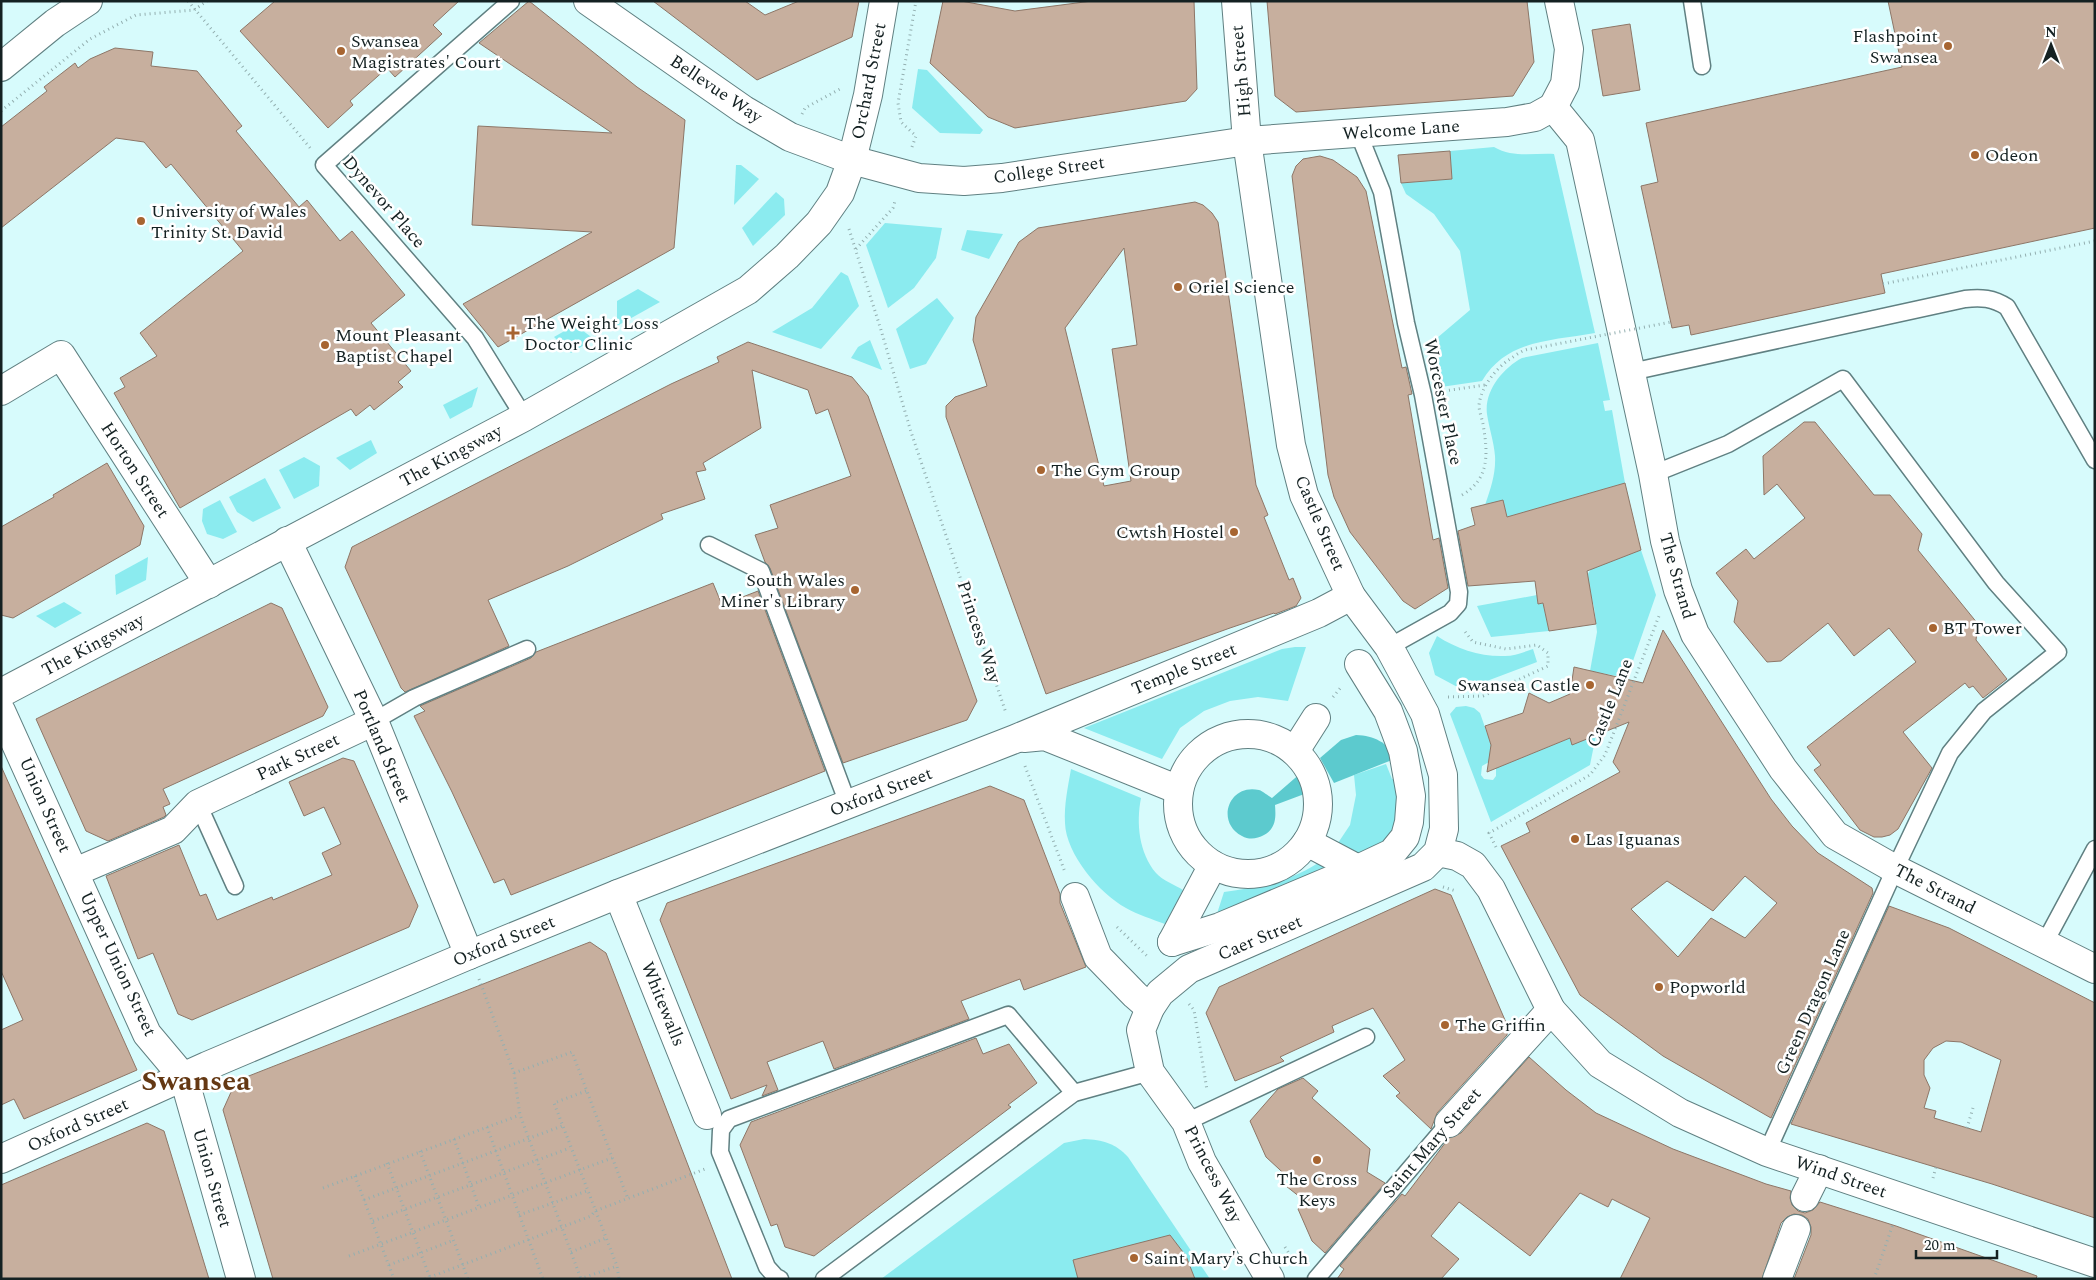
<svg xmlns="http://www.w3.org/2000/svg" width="2096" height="1280" viewBox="0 0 2096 1280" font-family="Spectral,serif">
	<rect width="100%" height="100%" fill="#d7fbfc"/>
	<g fill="#8bebef">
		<polygon points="918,69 927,70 983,130 980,134 940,133 912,108"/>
		<path d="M1494 147C1513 158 1533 153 1554 154L1595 333C1552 341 1507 339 1482 381L1441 387 1437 338 1470 310 1460 251 1434 214 1406 194 1401 183 1452 179 1450 151Z"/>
		<polygon points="736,165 741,165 759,179 734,205"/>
		<polygon points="776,192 784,199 785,215 753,246 742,228"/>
		<polygon points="885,223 942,228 936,258 914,288 888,308 866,245"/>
		<polygon points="967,230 1003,234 989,259 961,250"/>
		<polygon points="841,272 848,276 859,306 821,349 772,332 812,308"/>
		<polygon points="638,289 660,302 617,326 617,301"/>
		<polygon points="937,298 954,318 926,364 910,369 896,329"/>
		<polygon points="575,325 594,339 571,353 554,337"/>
		<polygon points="870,340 882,370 851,358 858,347"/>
		<path d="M1598 343 1610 400 1603 401 1605 411 1612 410 1625 483 1507 517 1503 500 1485 505C1491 488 1496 473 1495 456 1494 442 1489 428 1487 414 1484 391 1503 368 1522 358Z"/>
		<polygon points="478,387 472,407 450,419 443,405"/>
		<polygon points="371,440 377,453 350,470 336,458"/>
		<polygon points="304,457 320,466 319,486 294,499 279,470"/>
		<polygon points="265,478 281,508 253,522 237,512 229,497"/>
		<polygon points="220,500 237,532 223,539 207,534 202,521 203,509"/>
		<polygon points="1641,550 1656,595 1627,678 1590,671 1597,632 1594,607 1586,577 1591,569"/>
		<polygon points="148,557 146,580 116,595 115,575"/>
		<polygon points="1537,595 1538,604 1543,603 1549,631 1491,637 1477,606"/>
		<polygon points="64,602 82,613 55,628 36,616"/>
		<path d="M1437 636C1457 649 1481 657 1505 656 1514 656 1524 652 1533 649L1537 662 1463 690 1435 675 1429 653Z"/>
		<polygon points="1295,647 1306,647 1288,701 1258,697 1230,701 1204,711 1180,728 1162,759 1084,728 1282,649"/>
		<polygon points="1466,706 1474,708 1480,713 1494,753 1489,762 1482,766 1481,775 1484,779 1493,780 1496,776 1496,768 1570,738 1572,744 1596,735 1590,765 1491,822 1450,714 1456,707"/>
		<polygon points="1386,764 1392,779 1397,778 1400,813 1389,843 1361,862 1334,849 1350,825 1356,795 1354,775"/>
		<path d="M1071 769 1141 798C1136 823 1139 853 1156 873 1162 880 1175 885 1183 890L1165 924C1152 919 1138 915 1126 908 1099 893 1066 854 1065 823 1064 804 1068 787 1071 769Z"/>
		<path d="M1325 858 1347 869 1213 926 1224 892C1260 887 1295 881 1325 858Z"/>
		<path d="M1084 1139C1103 1140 1115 1143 1128 1157L1210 1279H881L1064 1143Z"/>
	</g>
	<g fill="#5ccace">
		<path d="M1356 735C1375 736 1386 742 1397 758L1334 783 1320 758 1341 740Z"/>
		<path d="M1302 772 1307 793 1275 805C1276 818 1276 828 1264 835 1257 839 1249 840 1242 836 1215 822 1229 783 1259 790 1263 791 1268 796 1272 798Z"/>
	</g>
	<g fill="#c7af9e" stroke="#8d7667" fill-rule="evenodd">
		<polygon points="275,1 459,1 433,25 442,34 395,77 387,68 350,101 353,105 328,128 240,31"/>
		<polygon points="529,1 637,87 685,120 674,248 498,347 463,304 592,232 472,225 478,126 612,133 479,43"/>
		<polygon points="653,1 745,1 765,15 799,1 859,1 852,37 757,80"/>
		<polygon points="943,1 961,1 1015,11 1092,1 1194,1 1197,89 1186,101 1015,128 988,117 930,63"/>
		<polygon points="1267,1 1527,1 1534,62 1513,96 1296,112 1275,96"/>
		<polygon points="1888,1 2095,1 2095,228 1881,274 1885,293 1691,335 1689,325 1672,328 1641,186 1658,182 1646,123 1902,67"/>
		<polygon points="1630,24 1640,90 1603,96 1592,30"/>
		<polygon points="115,48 153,52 151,66 197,71 242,126 236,131 299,207 307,200 340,241 352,231 405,295 371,323 411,371 398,382 403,387 374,410 370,405 356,416 351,409 180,508 114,393 125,387 120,378 157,356 140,333 243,251 171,164 166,168 144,142 116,138 1,228 1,127 47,91 44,87 75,63 78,68 90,59"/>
		<polygon points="1450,151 1452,179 1401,183 1398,155"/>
		<polygon points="1320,156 1333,160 1357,177 1366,191 1402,368 1406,367 1412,394 1408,395 1433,540 1439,538 1448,588 1415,609 1403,601 1350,532 1334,497 1328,475 1292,176 1296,166 1303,159"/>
		<path d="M1195 202 1203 205 1212 213 1218 222 1256 485 1268 515 1264 517 1289 580 1293 578 1301 598 1296 606 1275 614 1274 613 1230 628 1046 694 946 417V406L955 397 987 386 973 340 976 317 1019 242 1038 228ZM1124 248 1137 345 1112 349 1131 481 1104 486 1065 328Z"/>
		<polygon points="748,342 852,377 868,396 977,701 967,720 843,763 770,568 765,562 755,535 778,528 770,505 851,476 828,409 816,414 808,390 752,370 761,428 703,463 706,470 696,472 705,499 661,514 663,519 568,566 488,600 509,646 405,692 401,688 345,567 352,547 671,384 719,362 717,357"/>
		<polygon points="1804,422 1815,422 1874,495 1890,495 1922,534 1918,550 1978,624 1976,640 2007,679 1983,698 1973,686 1969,688 1965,683 1903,732 1932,768 1898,829 1890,835 1882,837 1874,837 1860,830 1814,770 1821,765 1807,747 1916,662 1889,628 1854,656 1828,623 1781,661 1767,662 1734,622 1738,601 1716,573 1746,549 1754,559 1805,518 1777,484 1764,495 1763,456"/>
		<polygon points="107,463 144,526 140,545 13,618 1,615 1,527 54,497 53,495"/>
		<polygon points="1625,483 1641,550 1587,571 1596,624 1549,631 1543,603 1538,604 1535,581 1468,586 1458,531 1475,525 1471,508 1503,500 1507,517"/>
		<polygon points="713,583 722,605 758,591 825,771 511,895 504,879 494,883 452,792 414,716 425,711 420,706 531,658 536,652"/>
		<polygon points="271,603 282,608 328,707 323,716 163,789 170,804 163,807 166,815 164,817 108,841 86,831 36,719"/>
		<path d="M1663 630 1771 799 1792 826 1818 853 1872 888 1873 893 1771 1118 1663 1056 1580 995 1501 846 1530 832 1526 823 1620 772 1613 762 1629 722 1572 745 1570 738 1487 772 1491 745 1485 726 1523 713 1529 693 1549 703 1570 694 1574 667 1643 683ZM1745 876 1777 903 1745 938 1711 918 1678 957 1631 909 1667 881 1713 911Z"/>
		<polygon points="343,758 354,761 418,906 409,927 192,1020 178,1014 153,953 138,959 106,876 179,845 200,896 206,894 217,920 272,897 273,900 332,875 322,853 341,844 324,807 304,816 289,782"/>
		<polygon points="1,766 137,1070 24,1119 14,1099 1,1105 1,1030 23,1020 1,971"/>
		<polygon points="990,786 1024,800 1060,894 1060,903 1086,967 1024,990 1020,979 961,1001 969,1019 834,1069 823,1041 767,1062 778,1090 762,1096 767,1085 731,1099 660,920 667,903"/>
		<polygon points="1435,889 1451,895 1508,1027 1507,1035 1437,1113 1431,1129 1396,1096 1400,1093 1383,1076 1405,1060 1373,1008 1332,1026 1334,1032 1280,1057 1284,1061 1235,1081 1206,1013 1219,987"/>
		<path d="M1889 906 1949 928 2095 1003V1218L1992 1184 1791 1124ZM1946 1041 1961 1042 2001 1060 1981 1132 1934 1118 1936 1111 1924 1108 1930 1088 1924 1075V1060L1933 1048Z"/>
		<polygon points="590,942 606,953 732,1279 273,1279 223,1110 236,1081"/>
		<polygon points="976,1038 983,1054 1009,1044 1037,1083 1008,1105 1011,1107 814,1256 785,1247 777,1224 771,1226 740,1145 751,1122"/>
		<polygon points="1529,1057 1566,1090 1596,1113 1673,1149 1766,1184 1791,1191 1790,1198 1792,1205 1798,1211 1805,1213 1813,1210 1820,1202 1896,1226 2037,1276 2036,1279 1794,1279 1811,1235 1811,1227 1808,1219 1802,1215 1794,1214 1787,1217 1781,1223 1762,1279 1620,1279 1650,1218 1612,1199 1608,1207 1580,1193 1530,1256 1459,1202 1431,1236 1459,1259 1441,1279 1337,1279 1344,1269 1340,1266 1402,1194 1405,1196 1449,1138 1461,1133"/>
		<polygon points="1303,1078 1318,1091 1312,1098 1370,1149 1367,1172 1385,1183 1325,1253 1312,1241 1298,1209 1305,1201 1286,1186 1292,1181 1266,1157 1250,1121 1278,1089"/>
		<polygon points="147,1123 164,1131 209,1279 1,1279 1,1185"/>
		<polygon points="1170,1235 1186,1256 1195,1279 1078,1279 1073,1260"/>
	</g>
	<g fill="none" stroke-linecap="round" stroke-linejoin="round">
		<defs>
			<g id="lane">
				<polyline points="511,1 324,165 475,338 524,417"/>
				<polyline points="1692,1 1702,66"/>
				<polyline points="1358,132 1382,192 1406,323 1423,395 1459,592 1458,604 1450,613 1389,647"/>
				<path d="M1631 372 1965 299C1981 297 1993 298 2007 307L2095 460"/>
				<polyline points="1653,474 1728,444 1843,379 1996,583 2058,652 1984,711 1950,753 1895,869 1767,1152"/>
				<polyline points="709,545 761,571 848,804"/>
				<polyline points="374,721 414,698 527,649"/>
				<polyline points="198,804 235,886"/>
				<polyline points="2044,944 2095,849"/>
				<polyline points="1186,1122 1366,1037"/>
				<polyline points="780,1279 776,1277 767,1267 720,1152 721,1130 729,1119 1008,1015 1074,1093"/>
				<polyline points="824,1279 1074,1093 1150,1072"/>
				<polyline points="1316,1279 1449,1123"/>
			</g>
			<g id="street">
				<polyline points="1,391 61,355 209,584"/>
				<polyline points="287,541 374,721 469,955"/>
				<polyline points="1,711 147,1034 184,1078 241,1279"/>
				<circle cx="1248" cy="804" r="70"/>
				<polyline points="1024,738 1045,736 1179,790"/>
				<polyline points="1295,751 1316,718"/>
				<polyline points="1307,842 1358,869"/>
				<polyline points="1438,852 1457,856 1473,865 1491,889 1551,1010 1600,1064 1680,1113 1767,1152 2095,1263"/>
				<polyline points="75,872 173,830 198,804 374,721"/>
				<polyline points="618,894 707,1115"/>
				<polyline points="1075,897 1098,957 1135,995 1150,1008"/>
				<polyline points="1172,942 1220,927 1358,869 1392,853 1405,837 1409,822 1411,796 1403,751 1388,711 1359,664"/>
				<polyline points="1172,942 1213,865"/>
				<polyline points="1449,1123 1551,1010"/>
				<polyline points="1,1159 207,1066 469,955 618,894 1015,739 1319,613 1351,596"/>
				<polyline points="1805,1197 1819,1169"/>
				<polyline points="1777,1279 1796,1229"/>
			</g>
			<g id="secondary">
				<polyline points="588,1 744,110 790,137 852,160 919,178 964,181 1002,178 1247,141 1507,122 1535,117 1553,107"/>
				<polyline points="1236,1 1247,141 1291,445 1304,495 1351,596 1389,647 1425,714 1443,775 1444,829 1438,852 1423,867 1189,969 1160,993 1150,1008 1141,1030 1150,1072 1186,1122 1202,1162 1270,1279"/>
				<polyline points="1553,107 1580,140 1653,474 1665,541 1678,590 1695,634 1783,769 1835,835 1895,869 2095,969"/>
				<polyline points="1553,107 1565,84 1569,49 1559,1"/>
				<polyline points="1,693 524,417 748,290 787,256 819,223 840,193 852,160 868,95 884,1"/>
			</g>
			<polyline id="primary" points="1,67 55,23 88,1"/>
		</defs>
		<use href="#lane" stroke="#608082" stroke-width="19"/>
		<use href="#street" stroke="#608082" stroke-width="30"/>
		<use href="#secondary" stroke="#608082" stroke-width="30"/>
		<use href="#primary" stroke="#608082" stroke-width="30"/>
		<g stroke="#93afb0" stroke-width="3" stroke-dasharray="1 4" stroke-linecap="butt">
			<polyline points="188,1 311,149"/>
			<polyline points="1,111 90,39 136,15 194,10 207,1"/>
			<polyline points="802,114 805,108 840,89"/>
			<polyline points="912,147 916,136 901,122 898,103 916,1"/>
			<polyline points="849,229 881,330 911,432 1006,713"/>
			<polyline points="856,249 893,208 895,201"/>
			<polyline points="1883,284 2095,241"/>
			<polyline points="1444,391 1485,385"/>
			<path d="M1462 495C1490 479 1488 453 1483 424 1482 418 1479 412 1479 405 1481 388 1493 372 1507 361 1514 357 1522 349 1531 349"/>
			<polyline points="1333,697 1342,686"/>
			<polyline points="1448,697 1483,696 1548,666 1548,653 1537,645 1506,649 1473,642 1463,629"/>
			<polyline points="1025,766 1065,872"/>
			<polyline points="1496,847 1489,833 1590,775 1605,755 1659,616"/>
			<polyline points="1443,887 1456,891"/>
			<polyline points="1117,927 1147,956"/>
			<polyline points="479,979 514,1073 520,1115 581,1279"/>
			<polyline points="1189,1004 1194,1010 1207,1090"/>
			<polyline points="514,1073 572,1052 628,1199"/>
			<polyline points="586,1091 554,1103 617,1266 619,1279"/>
			<polyline points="487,1127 543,1279"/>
			<polyline points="1967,1128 1973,1108"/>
			<polyline points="454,1139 479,1207"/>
			<polyline points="420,1151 468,1279"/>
			<polyline points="387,1163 430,1278"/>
			<polyline points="355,1176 394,1279"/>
			<polyline points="1933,1178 1936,1167"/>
			<polyline points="323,1188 520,1115"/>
			<polyline points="364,1200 562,1126"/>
			<polyline points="519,1215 587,1191"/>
			<polyline points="373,1221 570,1148"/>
			<polyline points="1285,1247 1292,1258"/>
			<polyline points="571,1252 606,1238"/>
			<polyline points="349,1256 612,1158"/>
			<polyline points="389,1265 454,1240"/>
			<polyline points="425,1279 591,1216 595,1211 705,1169"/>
			<polyline points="580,1279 617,1266"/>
			<polyline points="1874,1279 1893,1224"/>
		</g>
		<use href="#lane" stroke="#fff" stroke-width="16"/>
		<use href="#street" stroke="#fff" stroke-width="28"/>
		<use href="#secondary" stroke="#fff" stroke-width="28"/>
		<use href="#primary" stroke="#fff" stroke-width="28"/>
		<polyline stroke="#93afb0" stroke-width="3" stroke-dasharray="1 4" stroke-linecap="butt" points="1531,349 1671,322"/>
	</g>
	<g fill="#a76531" stroke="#fff" stroke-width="2">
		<circle cx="1948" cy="46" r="5"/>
		<circle cx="341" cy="51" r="5"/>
		<circle cx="1975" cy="155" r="5"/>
		<circle cx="141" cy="221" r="5"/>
		<circle cx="1178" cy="287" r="5"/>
		<path d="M510.5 325.5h5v5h5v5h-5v5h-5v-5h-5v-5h5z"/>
		<circle cx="325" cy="345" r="5"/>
		<circle cx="1041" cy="470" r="5"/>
		<circle cx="1234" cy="532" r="5"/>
		<circle cx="855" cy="590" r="5"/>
		<circle cx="1933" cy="628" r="5"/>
		<circle cx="1590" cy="685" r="5"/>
		<circle cx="1575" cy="839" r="5"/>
		<circle cx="1659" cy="987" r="5"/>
		<circle cx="1445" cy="1025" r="5"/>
		<circle cx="1317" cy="1160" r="5"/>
		<circle cx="1134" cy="1258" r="5"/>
	</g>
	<g text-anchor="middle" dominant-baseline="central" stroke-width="5" stroke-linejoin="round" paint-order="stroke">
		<g font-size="18" fill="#142122" stroke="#fff" text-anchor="start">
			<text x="1938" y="36" text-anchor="end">Flashpoint<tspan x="1938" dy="21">Swansea</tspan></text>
			<text x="351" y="41">Swansea<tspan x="351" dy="21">Magistrates' Court</tspan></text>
			<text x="1985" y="155">Odeon</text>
			<text x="151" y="211">University of Wales<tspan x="151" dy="21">Trinity St. David</tspan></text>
			<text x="1188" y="287">Oriel Science</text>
			<text x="524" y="323">The Weight Loss<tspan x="524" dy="21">Doctor Clinic</tspan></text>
			<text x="335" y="335">Mount Pleasant<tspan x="335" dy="21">Baptist Chapel</tspan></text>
			<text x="1051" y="470">The Gym Group</text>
			<text x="1224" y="532" text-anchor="end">Cwtsh Hostel</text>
			<text x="845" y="580" text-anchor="end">South Wales<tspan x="845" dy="21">Miner's Library</tspan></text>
			<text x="1943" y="628">BT Tower</text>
			<text x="1580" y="685" text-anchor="end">Swansea Castle</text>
			<text x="1585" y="839">Las Iguanas</text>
			<text x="1669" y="987">Popworld</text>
			<text x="1455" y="1025">The Griffin</text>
			<text x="1317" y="1179" text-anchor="middle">The Cross<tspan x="1317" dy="21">Keys</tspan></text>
			<text x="1144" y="1258">Saint Mary's Church</text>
		</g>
		<g font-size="18" fill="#142122" stroke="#fff">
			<text transform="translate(1241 71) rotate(-95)">High Street</text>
			<text transform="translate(869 81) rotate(-79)">Orchard Street</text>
			<text transform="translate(716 89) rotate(34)">Bellevue Way</text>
			<text transform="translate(1401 130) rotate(-4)">Welcome Lane</text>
			<text transform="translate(1049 170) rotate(-8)">College Street</text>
			<text transform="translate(384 202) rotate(49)">Dynevor Place</text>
			<text transform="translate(1443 402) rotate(78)">Worcester Place</text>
			<text transform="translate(451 456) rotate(-28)">The Kingsway</text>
			<text transform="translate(135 470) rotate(57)">Horton Street</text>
			<text transform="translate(1320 523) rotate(67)">Castle Street</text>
			<text transform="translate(1677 576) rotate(74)">The Strand</text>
			<text transform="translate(979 632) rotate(72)">Princess Way</text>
			<text transform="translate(93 645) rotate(-28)">The Kingsway</text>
			<text transform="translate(1184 669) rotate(-22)">Temple Street</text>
			<text transform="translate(1610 703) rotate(-68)">Castle Lane</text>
			<text transform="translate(382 746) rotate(67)">Portland Street</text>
			<text transform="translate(298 757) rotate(-25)">Park Street</text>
			<text transform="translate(881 792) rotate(-21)">Oxford Street</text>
			<text transform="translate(45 805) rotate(66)">Union Street</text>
			<text transform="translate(1935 889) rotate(27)">The Strand</text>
			<text transform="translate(1260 938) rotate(-23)">Caer Street</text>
			<text transform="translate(504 941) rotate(-22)">Oxford Street</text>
			<text transform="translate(118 964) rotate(65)">Upper Union Street</text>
			<text transform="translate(1813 1002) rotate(-66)">Green Dragon Lane</text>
			<text transform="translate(663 1004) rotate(68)">Whitewalls</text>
			<text transform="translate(78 1125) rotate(-24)">Oxford Street</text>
			<text transform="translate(1432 1143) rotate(-49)">Saint Mary Street</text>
			<text transform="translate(1213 1174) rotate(63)">Princess Way</text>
			<text transform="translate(1841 1177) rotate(19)">Wind Street</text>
			<text transform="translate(212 1178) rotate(74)">Union Street</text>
		</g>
		<g font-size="28" font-weight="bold" fill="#643813" stroke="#fff">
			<text x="196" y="1081">Swansea</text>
		</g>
	</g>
	<rect width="2096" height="1280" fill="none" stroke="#142122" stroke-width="5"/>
	<g transform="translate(2051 45)" stroke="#ffffff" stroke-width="4" paint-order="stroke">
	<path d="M0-4L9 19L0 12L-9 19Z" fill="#142122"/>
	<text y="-8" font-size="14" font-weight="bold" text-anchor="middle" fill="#142122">N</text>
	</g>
	<path d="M1916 1250v8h81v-8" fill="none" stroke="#142122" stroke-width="2.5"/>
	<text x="1924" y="1250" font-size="15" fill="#142122" stroke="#ffffff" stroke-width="4" paint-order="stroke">20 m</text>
</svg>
